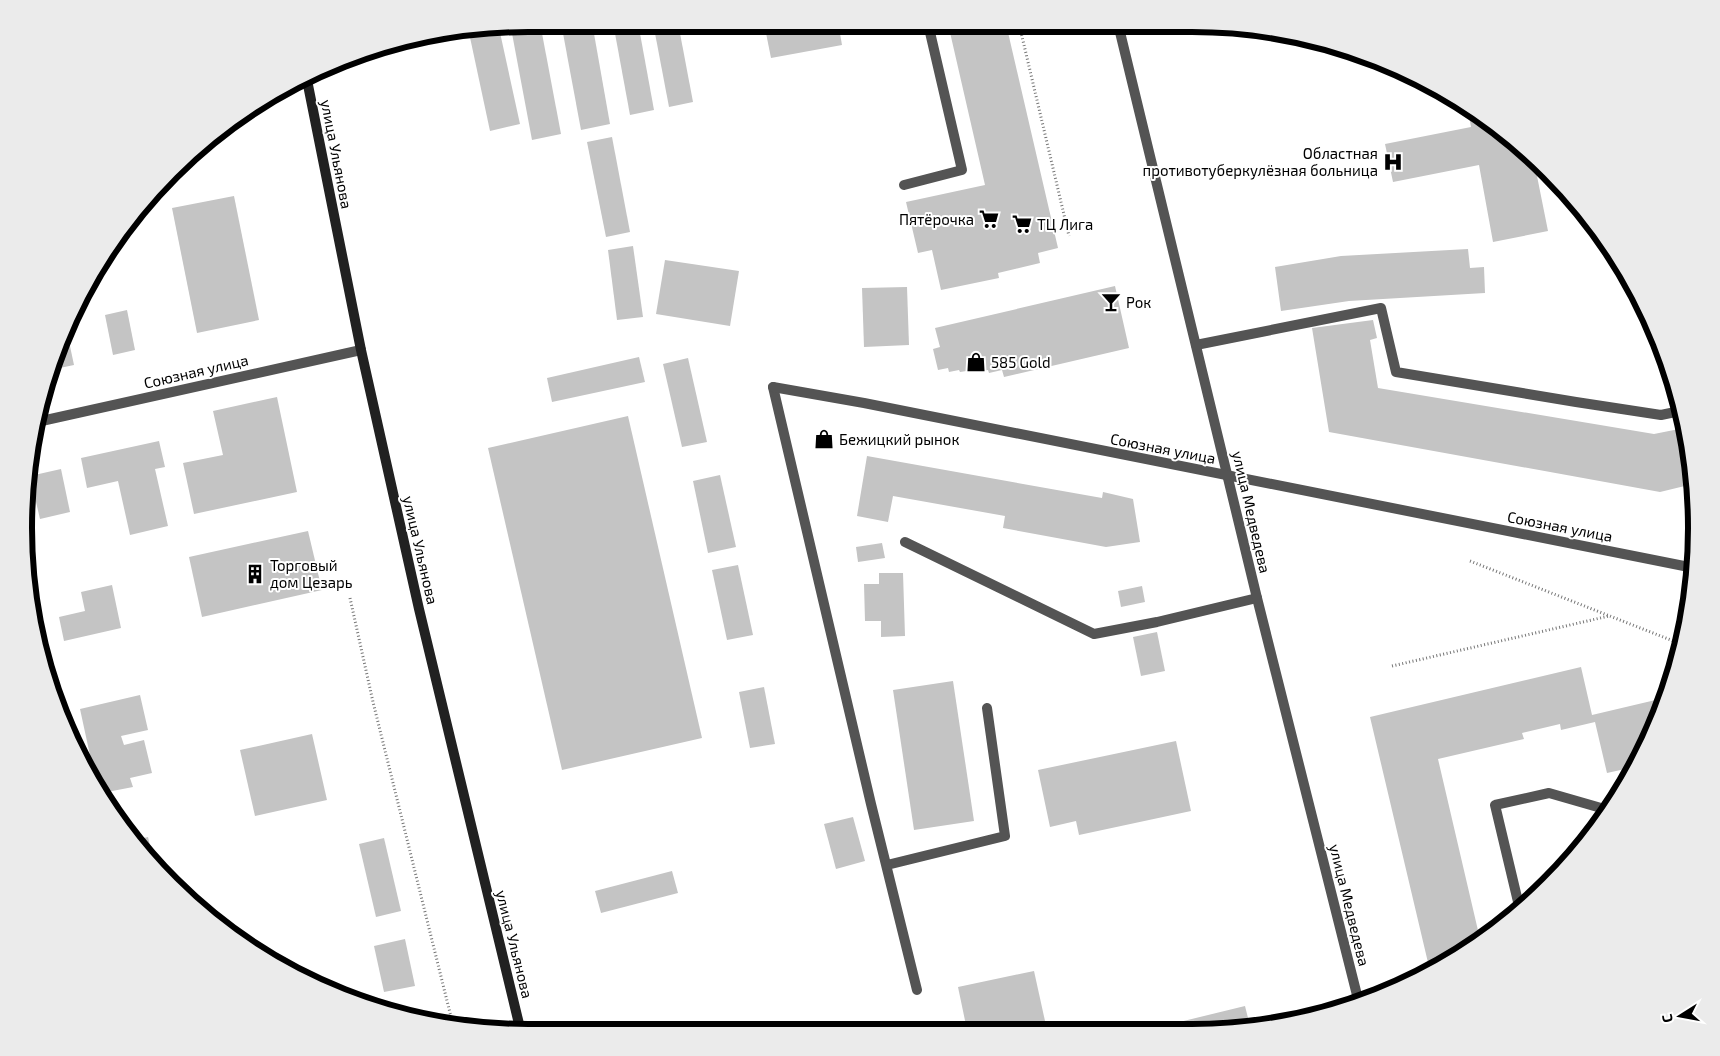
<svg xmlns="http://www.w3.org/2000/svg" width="1720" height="1056" viewBox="0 0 1720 1056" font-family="'Exo 2',sans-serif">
	<rect width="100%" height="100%" fill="#fff"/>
	<g fill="#c4c4c4">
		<polygon points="468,28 499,28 520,124 490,131"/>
		<polygon points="511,28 541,28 561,134 532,140"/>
		<polygon points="562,28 593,28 610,124 581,130"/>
		<polygon points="614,28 639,28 654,110 630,115"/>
		<polygon points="654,28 679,28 693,102 669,107"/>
		<polygon points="765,28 839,28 842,45 771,58"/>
		<polygon points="949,28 1007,28 1058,248 1038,253 1040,263 998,273 999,278 941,290 932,250 918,253 906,202 985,185"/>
		<polygon points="1468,110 1499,128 1534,161 1548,231 1493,242 1479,165 1393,182 1385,144 1471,127"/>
		<polygon points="612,137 630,232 606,237 587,142"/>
		<polygon points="234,196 259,320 197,333 172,208"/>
		<polygon points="633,246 643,317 617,320 608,250"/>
		<polygon points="1468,249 1470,268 1484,267 1485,293 1349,301 1281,311 1275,267 1341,256"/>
		<polygon points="665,260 739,271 730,326 656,314"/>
		<polygon points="1115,286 1129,348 1004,377 1002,370 989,373 988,370 973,373 973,370 960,372 959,370 949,372 948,368 938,370 933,349 940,347 935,328"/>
		<polygon points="907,287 909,345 864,347 862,288"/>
		<polygon points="127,310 135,350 113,355 105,315"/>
		<polygon points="1373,320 1377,338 1370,340 1378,388 1654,434 1684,428 1692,462 1693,484 1660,492 1329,432 1312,328"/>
		<polygon points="67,332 74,365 50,370 50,366"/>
		<polygon points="639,357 645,382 552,402 547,378"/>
		<polygon points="688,358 707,442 682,447 663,364"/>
		<polygon points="277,397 297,492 194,514 183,463 223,455 213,411"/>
		<polygon points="628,416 702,738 562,770 488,448"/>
		<polygon points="159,441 165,467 155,469 168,526 130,535 118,481 87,488 81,458"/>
		<polygon points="867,456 1102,498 1103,492 1133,499 1140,542 1106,547 1003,528 1005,516 893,496 888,522 857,516"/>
		<polygon points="61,469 70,512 40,519 30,476"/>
		<polygon points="720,475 736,547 708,553 693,481"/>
		<polygon points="308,531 322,590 202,617 189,557"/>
		<polygon points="882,543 885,558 858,562 856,547"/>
		<polygon points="738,565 753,635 727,640 712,570"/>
		<polygon points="879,573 903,573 905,636 881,637 881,621 865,621 864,584 879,584"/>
		<polygon points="112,585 121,628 64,641 59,617 85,611 81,592"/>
		<polygon points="1142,586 1145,602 1121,607 1118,591"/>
		<polygon points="1157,632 1165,671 1141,676 1133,637"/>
		<polygon points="1581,667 1592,715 1664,698 1644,751 1634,767 1607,773 1595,722 1561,730 1560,724 1522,733 1524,739 1438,759 1480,939 1444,965 1430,971 1370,717"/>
		<polygon points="953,681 974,821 914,830 893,690"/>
		<polygon points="764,687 775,744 750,748 739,692"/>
		<polygon points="140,695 148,730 121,736 124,745 144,740 152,773 130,778 133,787 102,793 96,783 80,709"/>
		<polygon points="312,734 327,800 255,816 240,750"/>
		<polygon points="1176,741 1191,811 1079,835 1076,821 1050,827 1038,770"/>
		<polygon points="853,817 865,861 836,869 824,824"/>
		<polygon points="148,837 154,864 135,840"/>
		<polygon points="384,838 401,911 376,917 359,844"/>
		<polygon points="672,871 678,893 601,913 595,891"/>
		<polygon points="405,939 415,986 384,992 374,946"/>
		<polygon points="1034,971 1047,1030 967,1030 958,987"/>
		<polygon points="1245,1006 1250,1026 1225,1031 1165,1031 1163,1026"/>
	</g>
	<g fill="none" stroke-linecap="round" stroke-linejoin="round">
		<g stroke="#767676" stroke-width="3" stroke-dasharray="1 2.5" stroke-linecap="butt">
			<polyline points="1020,28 1069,236"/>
			<polyline points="1470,561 1681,644"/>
			<polyline points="350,598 373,702 453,1025"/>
			<polyline points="1392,666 1609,616"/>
		</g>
		<g stroke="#545454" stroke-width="10">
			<polyline points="904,185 962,170 929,28"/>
			<polyline points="1196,345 1381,308 1396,372 1576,402 1661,415 1680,411"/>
			<polyline points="773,387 871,804 917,990"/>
			<polyline points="905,542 1094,634 1157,622 1257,598"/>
			<polyline points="887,865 1005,836 987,708"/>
		</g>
		<g stroke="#545454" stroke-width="10">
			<polyline points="1119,28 1257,598 1359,1003"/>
			<polyline points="773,387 864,403 1694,568"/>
			<polyline points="37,422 361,350"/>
			<polyline points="1520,910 1495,805 1549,793 1608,810"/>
		</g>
		<polyline stroke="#212121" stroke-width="10" points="306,75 361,350 419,609 520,1028"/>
	</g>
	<defs>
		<symbol id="hospital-bare" viewBox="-9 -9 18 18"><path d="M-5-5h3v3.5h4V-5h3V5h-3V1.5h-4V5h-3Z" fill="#000" stroke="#fff" stroke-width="2.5" paint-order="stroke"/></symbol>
		<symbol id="supermarket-bare" viewBox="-9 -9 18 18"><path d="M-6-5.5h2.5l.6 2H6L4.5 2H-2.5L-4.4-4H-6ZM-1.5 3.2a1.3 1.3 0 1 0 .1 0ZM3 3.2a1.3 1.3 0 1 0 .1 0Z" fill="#000" stroke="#fff" stroke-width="2.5" paint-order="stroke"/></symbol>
		<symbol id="bar-bare" viewBox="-9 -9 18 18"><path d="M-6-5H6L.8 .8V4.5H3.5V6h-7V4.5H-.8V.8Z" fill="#000" stroke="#fff" stroke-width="2.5" paint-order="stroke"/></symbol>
		<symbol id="shop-bare" viewBox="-9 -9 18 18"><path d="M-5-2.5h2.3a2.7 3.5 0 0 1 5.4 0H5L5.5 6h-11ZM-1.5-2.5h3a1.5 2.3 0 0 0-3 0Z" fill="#000" stroke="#fff" stroke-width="2.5" paint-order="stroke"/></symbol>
		<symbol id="building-bare" viewBox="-9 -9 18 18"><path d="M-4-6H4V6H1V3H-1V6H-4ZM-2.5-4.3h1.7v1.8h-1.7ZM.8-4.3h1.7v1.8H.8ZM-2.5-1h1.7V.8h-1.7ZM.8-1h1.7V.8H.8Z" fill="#000" stroke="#fff" stroke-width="2.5" paint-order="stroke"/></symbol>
	</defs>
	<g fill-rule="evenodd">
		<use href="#hospital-bare" x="1379" y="148" width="28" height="28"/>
		<use href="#supermarket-bare" x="975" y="205" width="28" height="28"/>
		<use href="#supermarket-bare" x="1008" y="210" width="28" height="28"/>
		<use href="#bar-bare" x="1097" y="288" width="28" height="28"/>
		<use href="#shop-bare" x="962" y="348" width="28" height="28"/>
		<use href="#shop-bare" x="810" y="425" width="28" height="28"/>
		<use href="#building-bare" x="241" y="560" width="28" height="28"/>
	</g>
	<g text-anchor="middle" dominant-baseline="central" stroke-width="4" stroke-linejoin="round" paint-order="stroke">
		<g font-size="15" fill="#000" stroke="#fff" text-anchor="start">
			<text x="1378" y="153" text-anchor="end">Областная<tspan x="1378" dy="17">противотуберкулёзная больница</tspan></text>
			<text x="974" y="219" text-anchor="end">Пятёрочка</text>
			<text x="1037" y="224">ТЦ Лига</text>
			<text x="1126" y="302">Рок</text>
			<text x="991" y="362">585 Gold</text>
			<text x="839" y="439">Бежицкий рынок</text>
			<text x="270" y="565">Торговый<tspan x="270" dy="17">дом Цезарь</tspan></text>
		</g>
		<g font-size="15" fill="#000" stroke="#fff">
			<text transform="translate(337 154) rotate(79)">улица Ульянова</text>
			<text transform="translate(196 371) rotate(-13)">Союзная улица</text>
			<text transform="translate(1163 448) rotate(11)">Союзная улица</text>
			<text transform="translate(1252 512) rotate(77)">улица Медведева</text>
			<text transform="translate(1560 526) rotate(11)">Союзная улица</text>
			<text transform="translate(421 550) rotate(77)">улица Ульянова</text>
			<text transform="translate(1350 905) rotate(76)">улица Медведева</text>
			<text transform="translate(515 944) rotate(76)">улица Ульянова</text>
		</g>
	</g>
	<path d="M0 0H1720V1056H0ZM528 32H1192A496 496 0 0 1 1688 528V528A496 496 0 0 1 1192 1024H528A496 496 0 0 1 32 528V528A496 496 0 0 1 528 32Z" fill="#ebebeb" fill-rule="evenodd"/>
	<path fill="none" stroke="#000" stroke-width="6" d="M528 32H1192A496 496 0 0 1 1688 528V528A496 496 0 0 1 1192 1024H528A496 496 0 0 1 32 528V528A496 496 0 0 1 528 32Z"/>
	<g transform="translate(1680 1016) rotate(259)" stroke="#ffffff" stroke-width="4" paint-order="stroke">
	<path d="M0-4L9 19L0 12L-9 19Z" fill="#000000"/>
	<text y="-8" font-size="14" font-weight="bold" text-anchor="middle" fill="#000000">С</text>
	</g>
</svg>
